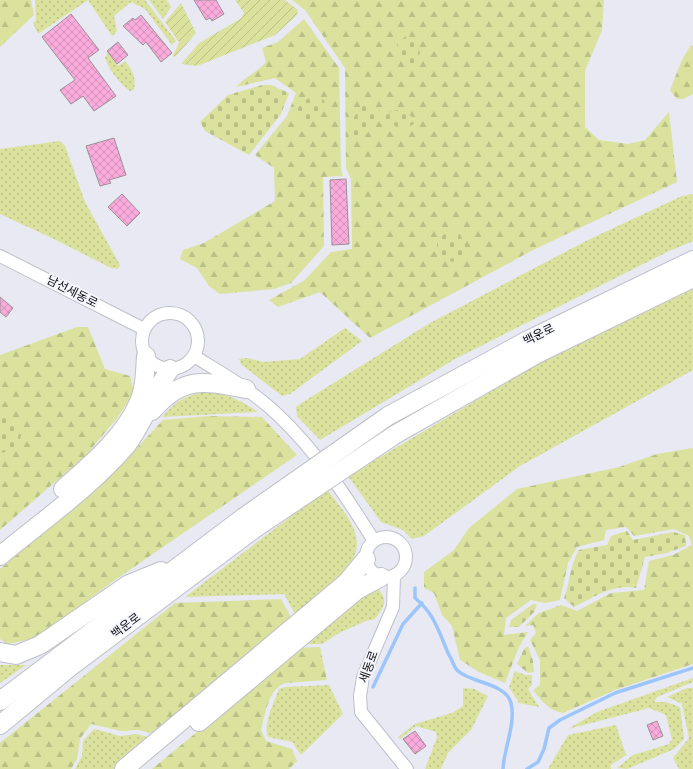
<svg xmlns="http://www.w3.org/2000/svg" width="693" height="769" viewBox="0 0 693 769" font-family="'Sofia Sans Condensed','Noto Sans KR',sans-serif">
	<defs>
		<pattern id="grass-dots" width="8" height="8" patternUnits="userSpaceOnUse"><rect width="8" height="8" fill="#dae29e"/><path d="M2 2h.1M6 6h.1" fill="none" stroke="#bac187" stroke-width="1.8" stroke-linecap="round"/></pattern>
		<pattern id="forest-firs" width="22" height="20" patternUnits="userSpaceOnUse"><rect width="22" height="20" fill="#dae29e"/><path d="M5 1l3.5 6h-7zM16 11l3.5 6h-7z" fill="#bac187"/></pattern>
		<pattern id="cemetery-stones" width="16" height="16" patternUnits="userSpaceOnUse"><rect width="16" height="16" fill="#dae29e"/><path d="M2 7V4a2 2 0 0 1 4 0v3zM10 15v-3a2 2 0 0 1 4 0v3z" fill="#bac187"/></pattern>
		<pattern id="garden-furrows" width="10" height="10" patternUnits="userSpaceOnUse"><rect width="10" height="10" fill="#dae29e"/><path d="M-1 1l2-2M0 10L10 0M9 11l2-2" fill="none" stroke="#bac187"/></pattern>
		<pattern id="building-cross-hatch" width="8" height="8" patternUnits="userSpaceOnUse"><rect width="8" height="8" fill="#f9abdb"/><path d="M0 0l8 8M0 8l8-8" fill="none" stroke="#d492bb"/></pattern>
	</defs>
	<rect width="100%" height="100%" fill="#e8e9f2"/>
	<g fill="url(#grass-dots)">
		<polygon points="35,0 145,0 176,41 172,45 145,9 131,2 114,16 117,31 112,36 88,0 38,34 33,23 36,20"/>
		<polygon points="149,0 167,0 171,7 163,19"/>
		<path d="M108 53 118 66 125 61C133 71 136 77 134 90L130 91C120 84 108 69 105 57Z"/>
		<polygon points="60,141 65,146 85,202 120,265 118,269 111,268 54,239 0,214 0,149"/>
		<polygon points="693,194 693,241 667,252 455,359 320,440 297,416 296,407 303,402 430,323 588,240 682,196"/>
		<polygon points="693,289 693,370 520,466 424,536 412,539 403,530 381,522 348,476 536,365"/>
		<polygon points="345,328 362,341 290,394 282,396 241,364 239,359 248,358 263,362 300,359"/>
		<path d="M210 391C229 395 242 401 258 412L162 417C177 400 188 394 210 391Z"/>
		<path d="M327 489C337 503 352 519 356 536 364 569 317 596 295 614L284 594 185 597Z"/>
		<path d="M370 589 379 590C389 601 383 608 375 619L366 621 339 633 322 644H306Z"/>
		<polygon points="0,665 26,665 0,683"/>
		<polygon points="515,671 525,675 532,675 532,685 528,689 539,707 519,703 509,687"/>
		<polygon points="693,678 693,682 657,697 654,702 666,702 680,707 684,739 674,749 627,769 617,768 633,755 669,744 672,739 666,715 649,708 568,729 597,712"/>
		<path d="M329 685 343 714 301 755 292 742 268 737C263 723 274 703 279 689L285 687Z"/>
		<polygon points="463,688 474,689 488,696 471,730 448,753 441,769 425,769 437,737 436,732 416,726 400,739 398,737 415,724 452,713 463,706"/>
		<polygon points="687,688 693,688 693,769 679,769 673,758 689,738 682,704 667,697"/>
		<polygon points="616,725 626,755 611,765 611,769 548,769 568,735"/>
		<polygon points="94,729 120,736 137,734 151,738 114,769 75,769 82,756 83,741"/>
	</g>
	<g fill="url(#forest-firs)">
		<polygon points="0,0 31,0 34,15 0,47"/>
		<polygon points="292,0 604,0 602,30 585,71 585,127 599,140 628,144 645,140 669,112 677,182 533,250 370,338 320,292 278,307 269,300 305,280 331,252 352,249 351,179 346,168 345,68 305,10"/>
		<path d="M304 19 339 68 341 169 343 176 323 177 324 246 291 283 274 289 220 294 209 286 197 268 180 259 183 250 204 243 275 201 274 168 255 155 287 116 296 93 275 78 236 87C244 77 257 73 266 62L262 48 278 42Z"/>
		<polygon points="691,45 693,46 693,94 683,99 677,99 670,90 682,60"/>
		<polygon points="77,327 88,327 105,369 130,376 134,392 118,417 86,455 0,530 0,355"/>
		<polygon points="208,416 262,417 297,455 115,580 36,638 8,644 0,639 0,569 105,482 163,420"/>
		<path d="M693 448V664L615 690 563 713C549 711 541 700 533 690L540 685V660L530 640 536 633 533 625 525 626 539 613 561 605 577 611 611 593 644 590 649 561 673 555 692 545 689 536 674 529 634 536 626 527 606 530 604 540 577 547 568 563 560 600 545 603 531 600 506 618 504 635 528 632 519 647 505 683 479 672 460 660 452 626 442 615 434 593 424 588V572L454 550 469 528 517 489 619 467 657 454Z"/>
		<polygon points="281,599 292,619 155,734 138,730 121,731 91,724 80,739 77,759 71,769 0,769 0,743 175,603"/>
		<path d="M320 647 327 680 285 683C268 689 265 715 261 730L266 741 292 749 297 761 289 769H152L299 648Z"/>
	</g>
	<g fill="url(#cemetery-stones)">
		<polygon points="406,36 416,38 420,53 414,66 406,68 397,44"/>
		<polygon points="262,85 271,85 289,93 281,114 249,155 205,131 200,122 228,95"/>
		<path d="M313 96 324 100 325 110C319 118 311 123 301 122L297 110 301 103Z"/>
		<polygon points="364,102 385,114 400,109 418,121 406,129 397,127 380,118 363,138 349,136 351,122"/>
		<polygon points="458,231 465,243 464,255 453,262 437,257 437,239 448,232"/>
		<polygon points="0,411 16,424 22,433 18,446 0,454"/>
		<path d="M627 531 633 540 673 532 685 535 686 546 667 553 645 557 636 588C614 583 594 597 574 607L564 598C571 580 569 567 579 550L607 545 611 536Z"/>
		<polygon points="533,604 537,605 534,612 519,627 509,627 511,620"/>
		<polygon points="528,646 533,661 534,672 528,673 517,664 524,649"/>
	</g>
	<g fill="url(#garden-furrows)">
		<polygon points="235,0 285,0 298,10 297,15 275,35 197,66 181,64 199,43 240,19 244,13"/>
		<polygon points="181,3 196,33 175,57 173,56 179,42 165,22"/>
	</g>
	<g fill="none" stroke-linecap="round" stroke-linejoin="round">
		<g stroke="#9cc6fb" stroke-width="3.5">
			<path d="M415 588V598C435 614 439 633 449 655 452 659 454 668 458 671 471 683 506 683 511 703 516 724 504 748 503 769"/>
			<polyline points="373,687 403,624 422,603"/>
			<polyline points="527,769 538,762 544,749 549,728 560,720 615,693 693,668"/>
		</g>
	</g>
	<g fill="url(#building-cross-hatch)" stroke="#9a9196">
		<polygon points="194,0 216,0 224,14 212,21 210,18 206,20"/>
		<polygon points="71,14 99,50 88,58 116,96 94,111 83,96 71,104 60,90 75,80 42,37"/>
		<polygon points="141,15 172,53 161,62 146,42 143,45 123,26 133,18 135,20"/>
		<polygon points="118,42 128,55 117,64 107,51"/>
		<polygon points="114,138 126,175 109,180 111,183 100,186 86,146"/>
		<polygon points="346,179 349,244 332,245 330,180"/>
		<polygon points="122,194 140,213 127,226 108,207"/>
		<polygon points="0,297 13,308 6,317 0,312"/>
		<polygon points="657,721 663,736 653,740 647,725"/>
		<polygon points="415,731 426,746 415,754 403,739"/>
	</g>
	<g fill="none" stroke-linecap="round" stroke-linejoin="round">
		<defs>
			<g id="minor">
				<polyline points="0,256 144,329"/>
				<circle cx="170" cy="341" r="28"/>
				<path d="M194 356C223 374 253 391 278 415 317 452 346 496 374 541"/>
				<circle cx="386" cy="557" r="20"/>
				<polyline points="394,576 393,607 363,677 360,696 361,712 407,769"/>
			</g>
			<g id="highway">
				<path d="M152 411C183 375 204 381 246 389"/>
				<polyline points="388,416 528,340 693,260"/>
				<polyline points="396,434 537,354 693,278"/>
				<path d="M63 489C90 465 123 438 138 404 145 389 145 372 146 356"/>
				<path d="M0 556C42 521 90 488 126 446 144 423 153 393 170 369"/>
				<polyline points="0,652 16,655 40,645 129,584 161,571"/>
				<polyline points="0,701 244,517"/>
				<polyline points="199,722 357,590 381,577"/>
				<polyline points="0,725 70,667 254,529"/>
				<polyline points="124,769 346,583 366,559"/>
			</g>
		</defs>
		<use href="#minor" stroke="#bec0c8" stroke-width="14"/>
		<use href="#highway" stroke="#bec0c8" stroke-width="20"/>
		<use href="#minor" stroke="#fff" stroke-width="12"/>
		<use href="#highway" stroke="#fff" stroke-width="18"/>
		<defs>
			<g id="highway-bridge">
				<polyline points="244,517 388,416"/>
				<polyline points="254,529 396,434"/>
			</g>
		</defs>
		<use href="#highway-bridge" stroke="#bec0c8" stroke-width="20" stroke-linecap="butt"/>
		<use href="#highway-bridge" stroke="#fff" stroke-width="18"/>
	</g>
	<g text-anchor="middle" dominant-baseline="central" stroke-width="4" stroke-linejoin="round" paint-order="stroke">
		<g font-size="12" fill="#0b0c0f" stroke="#f5f6fe">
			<text transform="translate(72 292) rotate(27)">남선세동로</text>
			<text transform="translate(539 335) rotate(-26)">백운로</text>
			<text transform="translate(126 626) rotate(-37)">백운로</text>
			<text transform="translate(369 667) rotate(-70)">세동로</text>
		</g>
	</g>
</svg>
